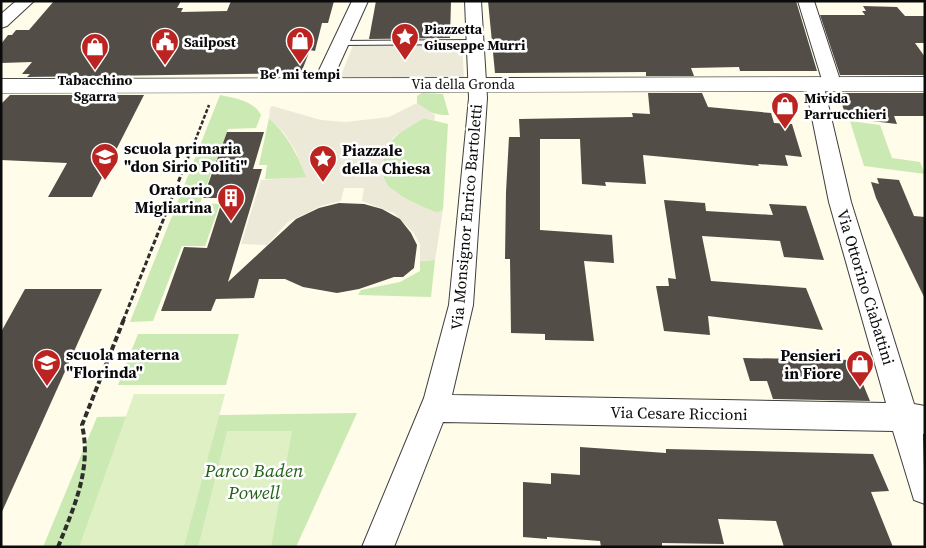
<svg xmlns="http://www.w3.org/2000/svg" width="926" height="548" viewBox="0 0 926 548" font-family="'Source Serif 4',serif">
	<rect width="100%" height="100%" fill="#fffce9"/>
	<g fill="#cbe9b2">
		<path d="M422 93 443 94 449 115C435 115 428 113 417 103V96Z"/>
		<path d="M220 95C235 98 254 101 261 115L256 128 228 129 200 203 220 204 205 246H182L153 321 130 322Z"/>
		<path d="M269 118C288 136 297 154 307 178L265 179 267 165H259Z"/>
		<path d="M424 118 448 124 443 210 437 213C421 206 402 199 389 187 383 181 382 173 383 165 384 139 403 130 424 118Z"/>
		<polygon points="850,121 880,125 892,158 920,162 925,174 864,166"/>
		<polygon points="435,260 431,297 358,295 361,290 400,282 420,271 420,261"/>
		<polygon points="138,334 239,334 226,385 118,385"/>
		<polygon points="357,413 296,547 43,547 97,417"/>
	</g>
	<g fill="#def0c4">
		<polygon points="134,394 225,394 184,547 79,547"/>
		<polygon points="227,431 292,431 271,547 198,547"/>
	</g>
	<g fill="#ede9d9">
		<polygon points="462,42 464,78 340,78 354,43"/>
		<polygon points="417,103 435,115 434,121 424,118 396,135 387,145 383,155 383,176 388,186 406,199 437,213 443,210 435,260 420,261 420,244 413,232 394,213 362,201 364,188 344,188 341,201 321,206 288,222 267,245 241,244 261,180 306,177 295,150 284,133 269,118 270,108 272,106 321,120 346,122 389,117"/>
	</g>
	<g fill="#534d47">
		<polygon points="54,1 181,1 177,8 183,8 181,12 227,11 231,1 334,1 328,23 322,23 315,51 310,50 301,73 27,77 30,74 22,74 32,62 1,63 1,44 8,35 12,35 16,30 29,30"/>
		<polygon points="376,1 451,1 450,38 369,39"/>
		<polygon points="488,1 796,1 817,71 740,71 739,67 691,68 694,76 646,76 646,72 495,73"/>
		<polygon points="863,6 897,7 905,16 925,16 925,43 915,43 925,57 925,75 840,75 820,15 865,15 862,11 866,11"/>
		<polygon points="648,93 702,93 708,107 771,113 774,123 792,124 802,157 785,155 788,166 758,164 759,166 643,155 646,184 605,182 606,186 582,184 580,139 540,139 540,230 612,235 614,263 584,261 594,341 545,340 545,334 511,333 510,259 505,259 506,192 509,137 520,137 519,119 633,117 632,113 650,114"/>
		<polygon points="838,93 925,93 925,116 894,116 897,124 855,119 854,117 846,116"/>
		<polygon points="10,95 144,95 92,197 48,197 67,163 1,160 1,104"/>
		<polygon points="227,132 264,132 253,169 262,169 228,282 296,219 319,208 339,203 364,204 382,209 400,219 411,233 417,245 414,268 403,277 394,277 359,289 337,293 303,287 285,279 259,279 254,298 216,299 211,311 161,311 184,247 207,248 223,198 203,198"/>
		<polygon points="877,178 899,180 914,216 925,217 925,299 876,198 871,182 879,184"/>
		<polygon points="664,200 705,203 706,211 773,215 769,204 806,206 824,260 784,257 780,241 702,236 711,281 806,288 823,330 708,316 710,335 664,331 656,286 669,286 668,278 676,279"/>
		<polygon points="25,289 102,289 1,514 1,332"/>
		<polygon points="743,358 853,360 870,401 773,399 767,381 750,381"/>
		<polygon points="580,447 666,453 666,449 873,454 889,491 871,492 893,547 784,547 776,521 718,519 724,544 662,543 662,547 601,547 600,541 547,537 547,539 523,537 523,482 551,484 551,473 580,475"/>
	</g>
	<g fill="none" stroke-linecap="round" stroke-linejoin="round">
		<defs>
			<polygon id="service" points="474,40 477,40 477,44 341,45 337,43 341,41"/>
			<g id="minor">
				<polygon points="16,1 34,1 7,26 1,28 1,14"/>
				<polygon points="352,1 368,1 330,85 327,89 315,89 312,85"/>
				<polygon points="465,1 481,1 487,98 473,305 452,395 886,403 829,202 805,83 808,79 820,79 823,83 798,1 814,1 841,83 838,87 826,87 823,83 851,202 914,404 925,406 925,434 923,434 925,504 914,500 893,431 443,422 394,547 362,547 424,398 449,305 469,98"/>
			</g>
			<polygon id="tertiary" points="925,77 925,91 1,93 1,79"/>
		</defs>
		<use href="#service" stroke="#3e3e3e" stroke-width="2"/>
		<use href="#minor" stroke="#3e3e3e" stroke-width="2"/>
		<use href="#tertiary" stroke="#3e3e3e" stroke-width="1"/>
		<polyline stroke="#2d2d2d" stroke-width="2.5" stroke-dasharray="4 2" stroke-linecap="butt" points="195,141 209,105"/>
		<polyline stroke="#2d2d2d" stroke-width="3" stroke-dasharray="5 2.5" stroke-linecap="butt" points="123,321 195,140"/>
		<path stroke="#2d2d2d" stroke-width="4" stroke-dasharray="6 3" stroke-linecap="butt" d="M58 547C74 507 92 469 82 425L124 319"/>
		<use href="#service" fill="#fff" fill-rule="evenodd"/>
		<use href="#minor" fill="#fff" fill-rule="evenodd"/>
		<use href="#tertiary" fill="#fff" fill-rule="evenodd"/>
	</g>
	<defs>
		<symbol id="sight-pin" viewBox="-11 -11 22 30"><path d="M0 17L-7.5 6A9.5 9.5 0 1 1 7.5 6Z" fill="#bc2421" stroke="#fff"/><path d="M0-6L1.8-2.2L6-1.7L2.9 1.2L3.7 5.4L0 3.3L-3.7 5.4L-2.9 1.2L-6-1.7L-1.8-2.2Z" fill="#fff"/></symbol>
		<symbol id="shop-pin" viewBox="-11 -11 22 30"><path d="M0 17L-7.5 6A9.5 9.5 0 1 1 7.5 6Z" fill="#bc2421" stroke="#fff"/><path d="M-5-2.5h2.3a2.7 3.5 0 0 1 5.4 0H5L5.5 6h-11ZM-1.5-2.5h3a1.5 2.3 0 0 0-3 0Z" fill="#fff"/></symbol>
		<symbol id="civic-pin" viewBox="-11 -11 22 30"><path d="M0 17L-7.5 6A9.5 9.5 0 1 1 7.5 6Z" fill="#bc2421" stroke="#fff"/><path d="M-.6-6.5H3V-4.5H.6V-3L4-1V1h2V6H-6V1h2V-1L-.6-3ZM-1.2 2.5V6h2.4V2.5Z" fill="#fff"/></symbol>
		<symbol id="school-pin" viewBox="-11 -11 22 30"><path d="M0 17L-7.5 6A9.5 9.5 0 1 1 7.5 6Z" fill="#bc2421" stroke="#fff"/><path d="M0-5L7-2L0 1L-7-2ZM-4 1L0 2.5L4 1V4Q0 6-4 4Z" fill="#fff"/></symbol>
		<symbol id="building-pin" viewBox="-11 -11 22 30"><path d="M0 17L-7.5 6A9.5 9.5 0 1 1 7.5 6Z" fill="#bc2421" stroke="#fff"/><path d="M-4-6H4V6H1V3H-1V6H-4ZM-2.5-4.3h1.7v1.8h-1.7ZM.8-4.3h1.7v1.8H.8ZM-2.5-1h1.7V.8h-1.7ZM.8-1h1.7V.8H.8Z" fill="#fff"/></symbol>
	</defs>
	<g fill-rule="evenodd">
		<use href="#sight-pin" x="389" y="21" width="32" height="43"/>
		<use href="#shop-pin" x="284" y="25" width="32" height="43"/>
		<use href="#civic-pin" x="149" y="26" width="32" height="43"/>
		<use href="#shop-pin" x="79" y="31" width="32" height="43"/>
		<use href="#shop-pin" x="769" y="90" width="32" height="43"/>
		<use href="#school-pin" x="89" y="141" width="32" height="43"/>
		<use href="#sight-pin" x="307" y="143" width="32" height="43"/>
		<use href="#building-pin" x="215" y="182" width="32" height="43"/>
		<use href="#school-pin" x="31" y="347" width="32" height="43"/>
		<use href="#shop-pin" x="844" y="348" width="32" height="43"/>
	</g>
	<g text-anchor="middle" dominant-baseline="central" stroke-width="5" stroke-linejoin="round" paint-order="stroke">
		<g font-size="14" font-weight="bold" fill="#0b0b0b" stroke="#fff" text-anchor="start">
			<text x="424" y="29">Piazzetta<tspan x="424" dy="16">Giuseppe Murri</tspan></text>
			<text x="184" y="42">Sailpost</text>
			<text x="300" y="74" text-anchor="middle">Be' mi tempi</text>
			<text x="95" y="80" text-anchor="middle">Tabacchino<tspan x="95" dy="16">Sgarra</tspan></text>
			<text x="804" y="98">Mivida<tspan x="804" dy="16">Parrucchieri</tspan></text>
		</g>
		<g font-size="14" fill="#0b0b0b" stroke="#fff">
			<text x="463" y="84">Via della Gronda</text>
		</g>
		<g font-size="16" font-weight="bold" fill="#0b0b0b" stroke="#fff" text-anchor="start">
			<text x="124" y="148">scuola primaria<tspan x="124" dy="18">"don Sirio Politi"</tspan></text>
			<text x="342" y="150">Piazzale<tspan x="342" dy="18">della Chiesa</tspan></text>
			<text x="212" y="189" text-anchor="end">Oratorio<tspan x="212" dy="18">Migliarina</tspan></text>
			<text x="66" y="354">scuola materna<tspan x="66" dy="18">"Florinda"</tspan></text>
			<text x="841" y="355" text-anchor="end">Pensieri<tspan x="841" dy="18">in Fiore</tspan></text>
		</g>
		<g font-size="16" fill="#0b0b0b" stroke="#fff">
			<text transform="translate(466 217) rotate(-85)">Via Monsignor Enrico Bartoletti</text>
			<text transform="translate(866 287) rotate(73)">Via Ottorino Ciabattini</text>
			<text transform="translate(679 413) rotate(1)">Via Cesare Riccioni</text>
		</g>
		<g font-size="19" font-style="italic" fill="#25631b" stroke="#fff">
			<text x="254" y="470">Parco Baden<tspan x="254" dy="22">Powell</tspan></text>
		</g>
	</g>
	<rect width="926" height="548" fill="none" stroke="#0b0b0b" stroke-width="5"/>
</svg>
